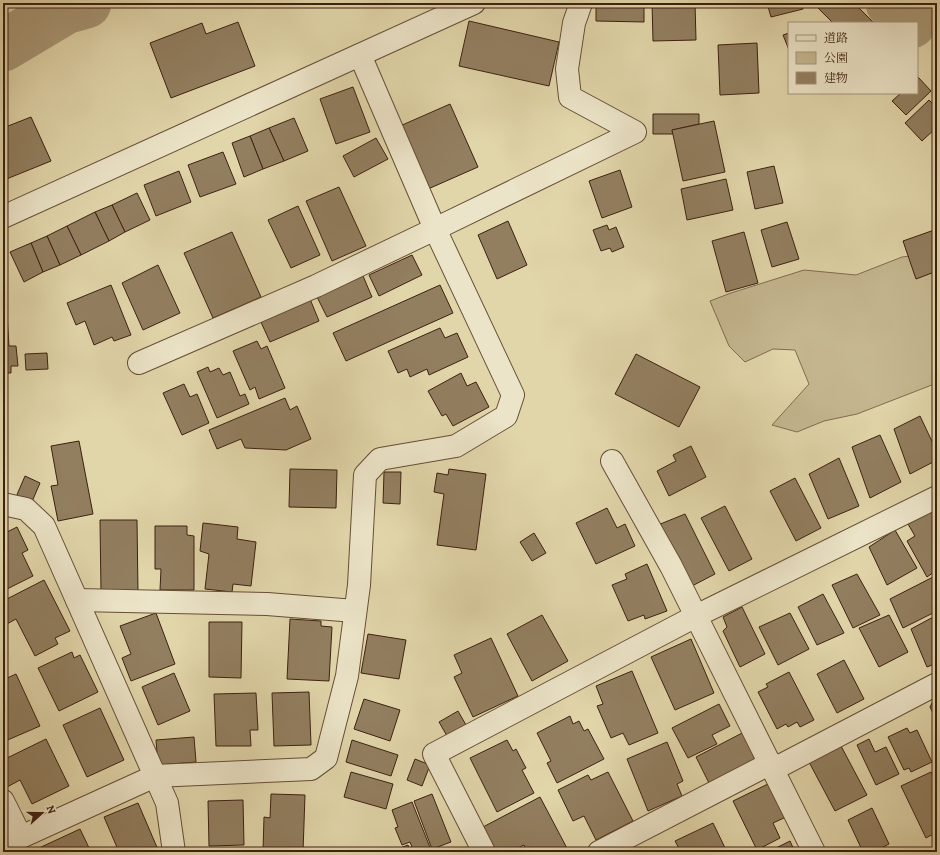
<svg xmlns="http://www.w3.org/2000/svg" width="940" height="855" viewBox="0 0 940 855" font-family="Alegreya,'Noto Serif JP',serif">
	<rect width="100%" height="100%" fill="#e1d6aa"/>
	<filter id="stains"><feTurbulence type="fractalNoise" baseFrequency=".005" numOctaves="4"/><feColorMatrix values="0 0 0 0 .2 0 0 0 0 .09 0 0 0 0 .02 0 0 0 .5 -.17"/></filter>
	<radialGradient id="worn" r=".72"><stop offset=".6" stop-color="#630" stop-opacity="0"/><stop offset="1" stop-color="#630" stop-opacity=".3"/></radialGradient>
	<polygon fill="#c5b790" stroke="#816c50" points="937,253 937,383 857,414 824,421 797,432 772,425 809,384 795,350 773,349 745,362 729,346 710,301 731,293 804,270 856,275 902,257"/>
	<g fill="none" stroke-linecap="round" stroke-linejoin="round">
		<g stroke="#a99876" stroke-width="51">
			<polyline points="891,3 911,23"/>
			<polyline points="3,46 65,9 86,3"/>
		</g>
	</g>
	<g fill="#927f60" stroke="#3d2110">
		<polygon points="596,3 644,3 644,22 596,21"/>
		<polygon points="652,3 695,3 696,40 653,41"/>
		<polygon points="767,3 802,3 803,9 771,17"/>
		<polygon points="813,3 854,3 874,23 831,23 832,22"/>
		<polygon points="469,21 559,42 549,86 459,66"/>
		<polygon points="238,22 255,66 171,98 150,43 202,23 206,34"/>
		<polygon points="789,33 789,50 783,35"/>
		<polygon points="757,43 759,93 720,95 718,45"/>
		<polygon points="918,77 931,91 906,115 892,101 901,93 917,93"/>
		<polygon points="353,87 370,132 336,144 320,99"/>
		<polygon points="929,100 937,108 937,127 922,141 905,123"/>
		<polygon points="450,104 478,167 428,189 400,126"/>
		<polygon points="653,114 699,114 699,124 672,130 673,134 653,134"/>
		<polygon points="31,117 51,161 4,180 3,128"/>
		<polygon points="294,118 308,151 284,161 269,128"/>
		<polygon points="714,121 725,172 683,181 672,130"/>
		<polygon points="269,128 284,161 263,169 250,136"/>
		<polygon points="250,136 263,169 244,177 232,143"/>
		<polygon points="376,138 388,159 354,177 343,156"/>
		<polygon points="223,152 236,184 200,197 188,165"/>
		<polygon points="774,166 783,203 755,209 747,172"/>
		<polygon points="620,170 632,207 602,218 589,181"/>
		<polygon points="179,171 191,202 156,216 144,185"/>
		<polygon points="726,179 733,210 687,220 681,189"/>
		<polygon points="339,187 366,246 332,261 306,201"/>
		<polygon points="137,193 150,220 125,232 112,205"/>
		<polygon points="112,205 125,232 109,241 95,212"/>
		<polygon points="298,206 320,255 291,268 268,220"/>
		<polygon points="95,212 109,241 81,255 67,226"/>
		<polygon points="508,221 527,265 497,279 478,235"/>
		<polygon points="787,222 799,259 772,267 761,230"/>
		<polygon points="607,225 609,230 616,227 624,247 612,252 610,248 601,251 593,230"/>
		<polygon points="67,226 81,255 60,265 47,236"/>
		<polygon points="937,229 937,271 916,279 903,241"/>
		<polygon points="232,232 261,297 213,318 184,253"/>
		<polygon points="744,232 758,283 726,292 712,241"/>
		<polygon points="47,236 60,265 43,272 31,243"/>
		<polygon points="31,243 43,272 24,282 10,252"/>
		<polygon points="412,255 422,275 379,296 369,275"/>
		<polygon points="158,265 180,313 143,330 122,283"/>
		<polygon points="363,276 372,297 327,317 317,297"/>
		<polygon points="111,285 131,335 114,341 112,337 94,345 85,321 76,325 67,303"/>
		<polygon points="440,285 453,313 346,361 333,333"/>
		<polygon points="310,299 319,321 270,342 260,320"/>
		<polygon points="3,315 7,315 9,346 16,346 18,366 11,366 11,373 3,373"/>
		<polygon points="440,328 445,338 457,333 468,357 429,375 427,369 410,377 407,369 398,373 388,351"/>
		<polygon points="257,341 261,349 267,346 285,388 259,399 255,387 250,390 233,351"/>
		<polygon points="47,353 48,369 26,370 25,354"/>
		<polygon points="636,354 700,387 679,427 615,394"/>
		<polygon points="208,367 210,372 219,368 223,375 230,372 240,396 245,394 249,404 217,418 197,372"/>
		<polygon points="461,373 467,386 476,382 489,407 453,426 446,414 442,416 428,391"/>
		<polygon points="184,384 190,397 197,394 209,423 182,435 163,393"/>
		<polygon points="285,398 290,410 297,406 311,439 286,450 245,448 241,439 217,449 209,430"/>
		<polygon points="920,416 937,452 937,460 910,474 894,429"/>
		<polygon points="880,435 901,482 870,498 852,447"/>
		<polygon points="79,441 93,514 58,521 51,486 58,485 51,446"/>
		<polygon points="691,446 706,477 669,496 657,471 676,461 673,455"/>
		<polygon points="839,458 859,506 828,519 809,474"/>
		<polygon points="290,469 337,470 336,508 289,507"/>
		<polygon points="449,469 486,474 476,550 437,545 444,494 434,492 437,473 448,475"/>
		<polygon points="384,472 401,472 400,504 383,503"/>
		<polygon points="25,476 40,483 31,504 16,497"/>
		<polygon points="795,478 821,528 796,541 770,491"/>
		<polygon points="725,506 752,559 729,571 701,518"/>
		<polygon points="607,508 617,528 625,524 635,546 596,564 576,523"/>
		<polygon points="937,508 937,570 927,577 907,541 915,536 908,524"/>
		<polygon points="685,514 715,574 692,586 658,525"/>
		<polygon points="100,520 137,520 138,592 101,593"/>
		<polygon points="203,523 238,527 237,539 256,542 251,586 233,584 232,592 205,589 209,554 200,551"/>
		<polygon points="155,526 187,526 187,535 194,536 194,590 160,590 161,569 155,569"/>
		<polygon points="17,527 28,550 22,553 33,576 3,591 3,534"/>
		<polygon points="895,530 917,568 887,585 869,547"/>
		<polygon points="534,533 546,553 532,561 520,542"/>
		<polygon points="647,564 667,611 645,619 644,615 628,621 612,585 627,579 625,574"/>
		<polygon points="857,574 880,615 853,628 832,585"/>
		<polygon points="937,575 937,611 903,628 890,599"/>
		<polygon points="44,580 70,631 55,638 58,644 35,656 16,619 3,626 3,601"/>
		<polygon points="823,594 844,633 817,645 798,607"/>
		<polygon points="742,607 765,654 740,667 723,631 727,627 723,617"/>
		<polygon points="156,613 175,664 131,681 122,658 131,654 120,626"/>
		<polygon points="790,613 809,649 778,665 759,627"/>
		<polygon points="542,615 568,661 532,681 507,634"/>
		<polygon points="889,615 908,652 879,667 859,628"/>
		<polygon points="937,615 937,663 927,667 911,629"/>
		<polygon points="290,619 321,621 321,626 332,627 329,681 287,679"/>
		<polygon points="209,622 242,622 241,678 209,677"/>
		<polygon points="368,634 406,640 399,679 361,673"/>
		<polygon points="491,638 518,696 473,717 454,677 462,673 454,655"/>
		<polygon points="691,639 714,693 675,710 651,657"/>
		<polygon points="72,652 74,658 80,655 98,692 59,711 38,668"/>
		<polygon points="844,660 864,699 837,713 817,674"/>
		<polygon points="632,671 658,733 629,745 623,733 611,738 597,706 603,704 596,686"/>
		<polygon points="789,672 814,720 800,727 797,722 788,727 786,724 777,729 758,692 768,687 766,684"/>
		<polygon points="174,673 190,711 158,725 142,687"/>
		<polygon points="16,674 40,726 3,742 3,680"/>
		<polygon points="309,692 311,745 274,746 272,693"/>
		<polygon points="256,693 258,730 250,730 251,746 216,746 214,694"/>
		<polygon points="937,693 937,721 930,707"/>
		<polygon points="364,699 400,710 390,741 354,729"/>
		<polygon points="719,704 730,726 712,735 717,744 688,758 672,728"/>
		<polygon points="100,708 124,760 87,777 63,725"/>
		<polygon points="458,711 466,725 447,736 439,722"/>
		<polygon points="570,716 573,724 579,721 584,731 588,729 604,759 557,783 547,763 551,761 537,733"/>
		<polygon points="907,728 910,733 917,730 932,762 911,772 909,768 904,770 888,737"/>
		<polygon points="746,731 761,759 710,785 696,757"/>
		<polygon points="194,737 196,762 158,765 156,740"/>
		<polygon points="46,739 69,786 32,804 20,780 7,787 3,778 3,760"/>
		<polygon points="869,739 875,752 886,747 899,774 876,785 857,745"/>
		<polygon points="352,740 398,755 391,776 346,762"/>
		<polygon points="507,740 513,751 516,749 526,768 522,770 534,793 497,812 470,758"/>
		<polygon points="667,742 683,781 677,784 682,796 648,811 627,759"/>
		<polygon points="841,746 867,795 835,811 809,762"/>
		<polygon points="415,759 430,765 422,786 407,780"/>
		<polygon points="351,772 393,784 386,809 344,797"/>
		<polygon points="608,772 633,821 596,840 584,816 573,821 558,790 588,775 591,780"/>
		<polygon points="931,772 937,785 937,832 926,838 901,786"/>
		<polygon points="770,783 786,817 773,823 780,838 757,850 733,801"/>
		<polygon points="271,794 305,795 303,852 263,851 264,817 270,818"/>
		<polygon points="432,794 451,842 432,849 414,801"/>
		<polygon points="540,797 569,852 523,852 522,850 525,848 524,845 510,852 497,852 483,827"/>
		<polygon points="243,800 244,845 209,846 208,801"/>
		<polygon points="412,802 431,850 427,852 414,852 410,842 402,845 395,828 398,827 392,810"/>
		<polygon points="138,803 159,852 130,852 130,851 119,852 104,817"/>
		<polygon points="872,808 889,844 881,848 883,852 863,852 848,820"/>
		<polygon points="713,823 727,852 681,852 675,841"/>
		<polygon points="80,829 91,852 40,852 39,848"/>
		<polygon points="790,841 795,852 768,852"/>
		<polygon points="408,845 411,852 390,852"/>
	</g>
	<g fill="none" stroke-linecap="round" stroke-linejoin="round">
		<defs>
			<g id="minor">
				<polyline points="139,363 316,286 435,229 635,132 570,97 567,69 574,23 581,3"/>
				<polyline points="612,461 671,566 814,852"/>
				<polyline points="3,504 26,509 44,526 167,803 174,852"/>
				<polyline points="77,600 267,604 355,611"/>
				<polyline points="774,769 937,684"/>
				<polyline points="3,801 21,837"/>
				<polyline points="3,847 21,837 155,776 311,769 326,758 347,676 359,585 365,475 380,459 456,446 506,416 513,395 435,229 360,55"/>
				<polyline points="484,852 434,754 696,616 937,497"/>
				<polyline points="599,852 771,763"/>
			</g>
			<polyline id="tertiary" points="3,217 474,3"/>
		</defs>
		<use href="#minor" stroke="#664e36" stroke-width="24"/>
		<use href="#tertiary" stroke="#664e36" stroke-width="24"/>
		<use href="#minor" stroke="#ece4c8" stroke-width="22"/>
		<use href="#tertiary" stroke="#ece4c8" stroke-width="22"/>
	</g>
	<rect width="940" height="855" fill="none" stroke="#e1d6aa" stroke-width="16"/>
	<rect x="4" y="4" width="932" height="847" fill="none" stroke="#3d2110" stroke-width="2"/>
	<rect x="8" y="8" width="924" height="839" fill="none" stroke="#3d2110"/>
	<rect x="788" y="22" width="130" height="72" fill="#ece4c8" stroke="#a6967e"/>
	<rect x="796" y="35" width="20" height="6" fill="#ece4c8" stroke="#a6967e"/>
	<text x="824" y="42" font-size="12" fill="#3d2110">道路</text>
	<rect x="796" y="52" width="20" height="12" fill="#c5b790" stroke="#a6967e"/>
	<text x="824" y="62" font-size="12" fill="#3d2110">公園</text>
	<rect x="796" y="72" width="20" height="12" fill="#927f60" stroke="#a6967e"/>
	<text x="824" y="82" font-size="12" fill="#3d2110">建物</text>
	<g transform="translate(42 813) rotate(69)" stroke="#ece4c8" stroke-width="3" paint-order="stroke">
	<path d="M0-3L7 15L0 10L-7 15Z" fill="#3d2110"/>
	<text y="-6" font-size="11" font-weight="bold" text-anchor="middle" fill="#3d2110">N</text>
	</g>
	<rect width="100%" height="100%" filter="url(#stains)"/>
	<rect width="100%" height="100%" fill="url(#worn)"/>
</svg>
